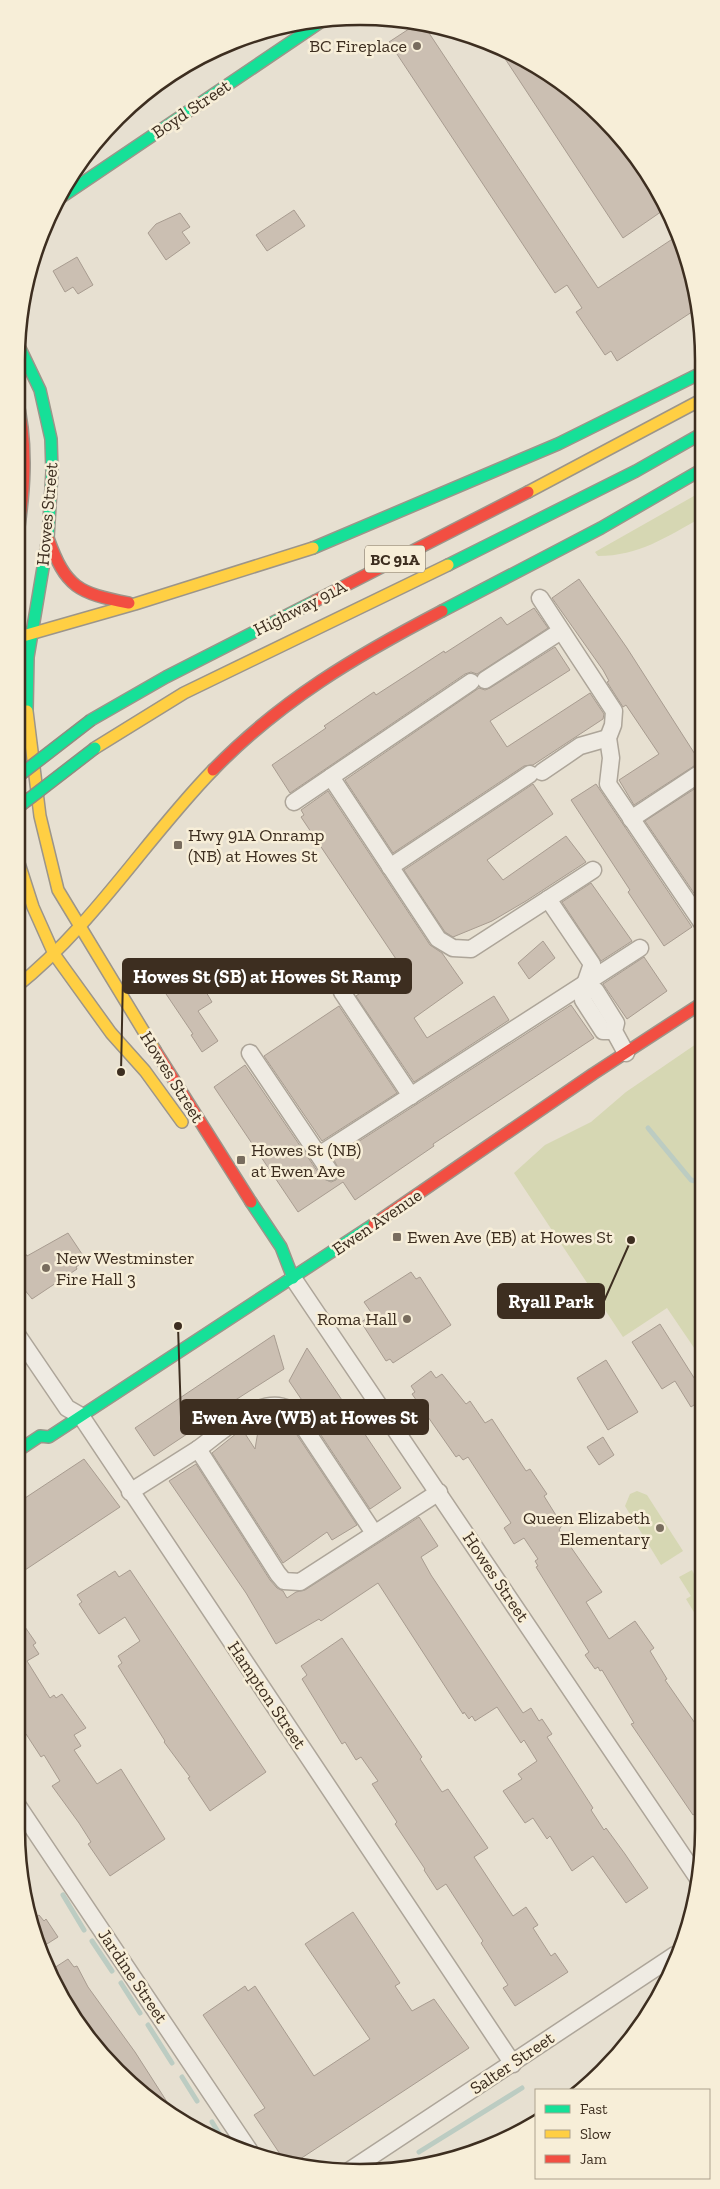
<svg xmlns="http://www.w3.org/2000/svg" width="720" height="2189" viewBox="0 0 720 2189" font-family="'Zilla Slab',serif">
	<rect width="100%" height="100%" fill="#e7e0d1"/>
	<g fill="#d6d7b3">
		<path d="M701 492V518C666 537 639 556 598 556L595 552Z"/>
		<polygon points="702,1040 703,1361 667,1308 623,1337 514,1173 545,1145 591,1122 626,1092"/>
		<polygon points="637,1491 647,1495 683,1551 661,1565 625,1506 630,1494"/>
		<polygon points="692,1570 694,1574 698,1572 703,1581 703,1627 686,1599 691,1596 679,1577"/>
	</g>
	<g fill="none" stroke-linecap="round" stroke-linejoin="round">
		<g stroke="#bcccc2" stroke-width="5">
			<polyline points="648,1128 691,1180 703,1183"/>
			<polyline points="63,1895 84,1930"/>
			<polyline points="92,1941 112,1971"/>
			<polyline points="121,1983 140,2013"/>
			<polyline points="148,2025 172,2063"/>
			<polyline points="182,2077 197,2101"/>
			<polyline points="212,2122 225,2143"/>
			<polyline points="419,2152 522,2088"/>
			<polyline points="390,2171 401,2164"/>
		</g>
	</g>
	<g fill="#cbbfb2" stroke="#a89c90">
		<polygon points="418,23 423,24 598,288 677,236 698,308 617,361 611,351 605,355 576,312 582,308 567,285 555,293 389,42"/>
		<polygon points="498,48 532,62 618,133 668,207 623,238"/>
		<polygon points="294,210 305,226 267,251 256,235"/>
		<polygon points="180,213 190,227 182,232 190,243 166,260 148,233 156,224"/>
		<polygon points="77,257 93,285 78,294 73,287 65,292 53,271"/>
		<polygon points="579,579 627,648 700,762 634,805 619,780 659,754 626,705 623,707 607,682 609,681 603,670 552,598"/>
		<polygon points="534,608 548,628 477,674 471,672 465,674 290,793 272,765 326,728 324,726 374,692 376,695 444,651 445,653 501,617 507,625"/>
		<polygon points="555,647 570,670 490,721 507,747 590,693 604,714 603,719 533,765 524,766 393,853 345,780 479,688 485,690 490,688"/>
		<polygon points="533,784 553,814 487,860 503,880 566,836 586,862 526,901 492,921 453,937 445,932 404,870"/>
		<polygon points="596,784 692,927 664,946 628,892 630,890 571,800"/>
		<polygon points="702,784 702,892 696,896 645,821"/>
		<polygon points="328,791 430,945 442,953 463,983 414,1018 427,1038 494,996 509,1020 414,1082 356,996 400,965 301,817 304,815 301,810"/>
		<polygon points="591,883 632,941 601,961 562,902"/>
		<polygon points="543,941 555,958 529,979 518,963"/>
		<polygon points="644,957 667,991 627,1019 603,984"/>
		<polygon points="184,973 193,987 200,982 212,1002 198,1011 218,1041 202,1052 191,1035 193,1034 162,988"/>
		<polygon points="571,1005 594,1038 433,1144 434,1146 355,1200 343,1182 298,1212 214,1087 245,1065 322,1178 331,1182 336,1180 340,1172 333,1158"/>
		<polygon points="339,1006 397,1093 322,1141 264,1056"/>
		<polygon points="68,1233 86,1260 76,1267 77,1269 32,1299 16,1279 16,1258 25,1253 27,1256"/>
		<polygon points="411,1272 416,1279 420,1277 451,1325 393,1363 390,1359 386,1361 361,1322 373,1315 364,1302"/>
		<polygon points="660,1324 703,1392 703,1399 691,1407 675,1381 662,1389 632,1342"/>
		<polygon points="274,1335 284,1369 226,1406 231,1412 203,1432 199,1426 154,1456 135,1428"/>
		<polygon points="307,1348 401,1488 370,1509 311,1420 316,1421 289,1381"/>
		<polygon points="606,1360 638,1412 608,1430 577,1378"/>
		<polygon points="431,1371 436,1378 442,1374 466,1404 470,1401 485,1423 492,1419 526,1471 530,1469 547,1494 544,1496 562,1525 559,1530 602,1592 586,1602 609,1639 635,1621 654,1648 650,1651 667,1679 665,1680 697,1726 704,1722 704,1808 693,1815 631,1724 634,1723 602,1670 600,1671 598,1667 595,1669 585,1655 589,1652 536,1567 538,1566 535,1561 538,1559 524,1538 514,1544 504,1528 511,1523 468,1457 463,1460 459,1455 456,1457 412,1394 415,1392 411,1386"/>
		<polygon points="276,1416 284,1418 291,1426 357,1525 332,1540 327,1532 283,1563 212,1453 242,1429 255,1449 260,1419"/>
		<polygon points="603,1437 614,1455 599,1465 587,1447"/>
		<polygon points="84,1459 120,1507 16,1576 16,1504"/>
		<polygon points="196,1464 270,1580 277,1588 283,1591 287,1598 296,1592 305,1590 419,1517 438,1546 421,1557 431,1575 523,1713 531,1708 539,1721 542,1719 552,1734 547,1737 593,1808 591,1810 604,1830 606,1828 625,1854 648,1888 626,1903 593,1856 572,1871 550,1836 547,1839 533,1818 525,1823 503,1791 522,1779 518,1774 537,1761 524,1740 521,1743 497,1707 475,1721 472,1716 469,1719 464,1712 463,1714 378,1583 321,1621 319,1619 276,1644 246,1593 169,1481"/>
		<polygon points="130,1570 266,1772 210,1811 188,1778 190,1777 164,1742 165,1741 118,1666 122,1663 118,1656 140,1641 125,1617 99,1634 79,1604 82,1602 77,1595 115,1571 119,1577"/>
		<polygon points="25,1627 36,1643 33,1645 39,1654 27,1661 50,1698 54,1695 56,1698 62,1694 86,1728 74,1735 81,1746 74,1750 97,1784 121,1769 165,1839 110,1876 88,1844 91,1842 79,1823 52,1786 60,1781 44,1755 41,1757 26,1734 22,1736 16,1728 16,1632"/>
		<polygon points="342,1638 422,1757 420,1759 442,1792 448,1789 488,1848 474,1857 513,1916 526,1907 538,1925 533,1928 551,1956 555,1953 568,1972 515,2006 503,1988 508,1985 481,1943 483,1941 481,1938 470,1921 446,1884 437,1890 424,1870 425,1869 395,1824 397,1822 372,1784 378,1781 361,1757 356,1760 345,1742 342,1744 302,1679 307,1675 301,1666"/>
		<polygon points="353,1912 400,1983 395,1986 412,2011 434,1999 469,2048 294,2163 284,2160 254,2115 265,2108 203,2015 245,1986 248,1991 255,1986 314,2076 370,2039 305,1944"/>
		<polygon points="39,1915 44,1921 46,1919 58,1937 39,1949 30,1921"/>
		<polygon points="68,1959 74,1967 77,1966 88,1987 135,2052 178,2119 151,2102 116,2069 97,2041 94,2043 77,2015 79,2013 51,1970"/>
	</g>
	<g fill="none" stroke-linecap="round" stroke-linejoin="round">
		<defs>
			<g id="street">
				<polyline points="540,598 614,711 613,725 608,738 611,758 608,784 702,923"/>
				<polyline points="485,680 561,631"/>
				<polyline points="542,772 580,746 608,738"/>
				<polyline points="331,777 438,939 453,948 471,949 593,870"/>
				<polyline points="294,802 471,682"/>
				<polyline points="631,819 702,772"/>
				<polyline points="390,867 530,774"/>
				<polyline points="548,899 592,964 585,984 583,1000 603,1031 614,1031"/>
				<polyline points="584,990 596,991 616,1023 614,1031 626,1053"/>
				<polyline points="342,992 411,1096"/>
				<polyline points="250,1053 330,1172"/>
				<polyline points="319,1155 640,948"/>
				<polyline points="293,1278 697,1877"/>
				<polyline points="16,1333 67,1408 81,1416 513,2064"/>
				<path d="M198 1449C219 1434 261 1394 288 1409 292 1411 296 1416 299 1420L374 1533"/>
				<polyline points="130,1492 198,1449 278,1574 284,1581 300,1582 439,1492"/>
				<polyline points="16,1803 249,2150"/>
				<polyline points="349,2171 675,1955"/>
			</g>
			<g id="fast">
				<polyline points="57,200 325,19"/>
				<polyline points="18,344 40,390 51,439 52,472 48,538 28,657 27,711"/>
				<polyline points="313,548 558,444 701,373"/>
				<polyline points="448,565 636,471 701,434"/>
				<polyline points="442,611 601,528 701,470"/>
				<polyline points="91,720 166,677 315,601"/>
				<polyline points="251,1202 281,1247 293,1278"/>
				<polyline points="16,1452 40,1436 49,1437 374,1224"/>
			</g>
			<g id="slow">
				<polyline points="528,492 701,400"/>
				<polyline points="16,638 135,604 313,548"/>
				<polyline points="27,711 40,816 58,890 155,1050"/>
				<polyline points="95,748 184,693 448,565"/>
				<polyline points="16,854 33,907 54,954 111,1033 145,1071 182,1122"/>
				<path d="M16 987C93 926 145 840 213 770"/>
			</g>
			<g id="jam">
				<path d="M16 395C29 446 24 496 16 547"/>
				<path d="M48 538C66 588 78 593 129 603"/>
				<polyline points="315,601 528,492"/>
				<path d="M213 770C281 700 356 656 442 611"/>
				<polyline points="155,1050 251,1202"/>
				<polyline points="374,1224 593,1074 702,1003"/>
			</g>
		</defs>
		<use href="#street" stroke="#ada599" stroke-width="19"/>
		<use href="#fast" stroke="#9c958a" stroke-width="14"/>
		<use href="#slow" stroke="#9c958a" stroke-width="14"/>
		<use href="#jam" stroke="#9c958a" stroke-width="14"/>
		<use href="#street" stroke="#efebe3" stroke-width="16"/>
		<use href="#fast" stroke="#16e098" stroke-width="11"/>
		<use href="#slow" stroke="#ffcf43" stroke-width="11"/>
		<use href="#jam" stroke="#f24e42" stroke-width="11"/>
		<defs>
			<g id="fast-bridge">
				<polyline points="16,778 91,720"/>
				<polyline points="16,809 95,748"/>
			</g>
		</defs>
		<use href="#fast-bridge" stroke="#928b80" stroke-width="14" stroke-linecap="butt"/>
		<use href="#fast-bridge" stroke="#16e098" stroke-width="11"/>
	</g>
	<g fill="#786c5e" stroke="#f7eed8" stroke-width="2">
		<circle cx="417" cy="46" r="5"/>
		<rect x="173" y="840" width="10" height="10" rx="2.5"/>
		<rect x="236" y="1155" width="10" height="10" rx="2.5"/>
		<rect x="392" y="1232" width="10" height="10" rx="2.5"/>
		<circle cx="46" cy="1268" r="5"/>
		<circle cx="407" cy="1319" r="5"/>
		<circle cx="660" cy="1528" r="5"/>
	</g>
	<g text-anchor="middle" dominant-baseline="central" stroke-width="5" stroke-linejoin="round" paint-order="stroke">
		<rect fill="#f7eed8" stroke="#756857" stroke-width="1" x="365" y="545.5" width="60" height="27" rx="4"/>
		<g font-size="16" font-weight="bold" fill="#3d2e20">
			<text x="395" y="559">BC 91A</text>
		</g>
		<g font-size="18" fill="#3d2e20" stroke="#f7eed8" text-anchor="start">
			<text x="407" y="46" text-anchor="end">BC Fireplace</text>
			<text x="188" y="835">Hwy 91A Onramp<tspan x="188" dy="21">(NB) at Howes St</tspan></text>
			<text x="251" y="1150">Howes St (NB)<tspan x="251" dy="21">at Ewen Ave</tspan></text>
			<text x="407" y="1237">Ewen Ave (EB) at Howes St</text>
			<text x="56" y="1258">New Westminster<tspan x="56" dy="21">Fire Hall 3</tspan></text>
			<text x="397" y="1319" text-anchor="end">Roma Hall</text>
			<text x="650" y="1518" text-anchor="end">Queen Elizabeth<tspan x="650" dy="21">Elementary</tspan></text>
		</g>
		<g font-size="18" fill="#3d2e20" stroke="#f7eed8">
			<text transform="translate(191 109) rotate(-34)">Boyd Street</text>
			<text transform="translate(47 514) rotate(-85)">Howes Street</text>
			<text transform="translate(300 608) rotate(-27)">Highway 91A</text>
			<text transform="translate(172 1077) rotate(58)">Howes Street</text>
			<text transform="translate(377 1222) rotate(-34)">Ewen Avenue</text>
			<text transform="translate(496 1577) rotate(56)">Howes Street</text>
			<text transform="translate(267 1695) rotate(56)">Hampton Street</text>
			<text transform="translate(133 1976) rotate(56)">Jardine Street</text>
			<text transform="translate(512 2063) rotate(-34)">Salter Street</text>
		</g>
	</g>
	<path d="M0 0H720V2189H0ZM360 25H360A335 335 0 0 1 695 360V1829A335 335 0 0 1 360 2164H360A335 335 0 0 1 25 1829V360A335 335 0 0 1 360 25Z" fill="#f7eed8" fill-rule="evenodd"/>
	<path fill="none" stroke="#3d2e20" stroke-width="2.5" d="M360 25H360A335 335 0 0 1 695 360V1829A335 335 0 0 1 360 2164H360A335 335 0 0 1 25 1829V360A335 335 0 0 1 360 25Z"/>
	<path fill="none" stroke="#3d2e20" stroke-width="2" d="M121 1072L123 976M631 1240L604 1301M178 1326L181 1417"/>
	<g fill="#3d2e20" stroke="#f7eed8" stroke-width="2">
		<circle cx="121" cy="1072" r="5"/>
		<circle cx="631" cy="1240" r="5"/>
		<circle cx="178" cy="1326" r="5"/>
	</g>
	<g fill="#3d2e20" stroke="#3d2e20" stroke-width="2">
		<rect x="123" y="959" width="288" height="34" rx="5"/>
		<rect x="498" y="1284" width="106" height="34" rx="5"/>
		<rect x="181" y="1400" width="247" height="34" rx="5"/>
	</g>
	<g font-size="19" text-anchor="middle" font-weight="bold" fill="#fff">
		<text x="267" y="983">Howes St (SB) at Howes St Ramp</text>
		<text x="551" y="1308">Ryall Park</text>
		<text x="305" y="1424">Ewen Ave (WB) at Howes St</text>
	</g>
	<rect x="535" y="2089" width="175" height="90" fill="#f7eed8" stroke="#ada18e"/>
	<rect x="545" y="2105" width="25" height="8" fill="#16e098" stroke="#ada18e"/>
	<text x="580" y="2114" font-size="15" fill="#3d2e20">Fast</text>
	<rect x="545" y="2130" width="25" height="8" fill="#ffcf43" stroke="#ada18e"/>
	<text x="580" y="2139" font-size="15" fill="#3d2e20">Slow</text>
	<rect x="545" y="2155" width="25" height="8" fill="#f24e42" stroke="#ada18e"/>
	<text x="580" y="2164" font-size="15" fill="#3d2e20">Jam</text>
</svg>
